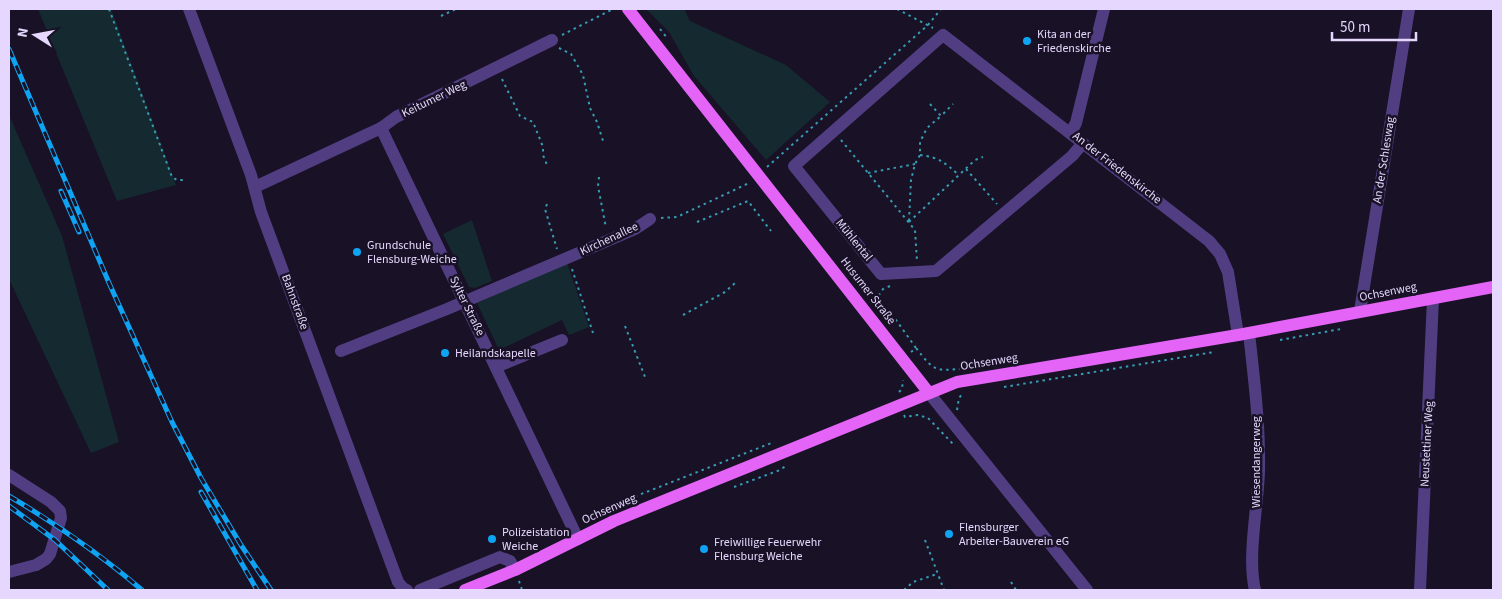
<svg xmlns="http://www.w3.org/2000/svg" width="1502" height="599" viewBox="0 0 1502 599" font-family="'Source Sans 3',sans-serif">
	<rect width="100%" height="100%" fill="#191126"/>
	<g fill="#142a30">
		<polygon points="38,9 111,9 176,185 117,201"/>
		<polygon points="646,9 684,9 690,21 786,65 830,102 766,160 694,76 669,32"/>
		<polygon points="9,115 62,236 119,442 91,453 9,279"/>
		<polygon points="472,220 492,281 475,288 469,287 443,234"/>
		<polygon points="567,263 589,327 569,335 562,320 499,350 477,303"/>
	</g>
	<g fill="none" stroke-linecap="round" stroke-linejoin="round">
		<g stroke="#369cb2" stroke-width="2" stroke-dasharray="2.5 4" stroke-linecap="butt">
			<polyline points="109,9 172,177 177,180 185,180"/>
			<polyline points="897,9 933,28"/>
			<polyline points="441,16 456,9"/>
			<polyline points="660,29 668,39"/>
			<polyline points="562,35 613,9"/>
			<polyline points="559,48 571,54 583,75 590,108 597,122 604,144"/>
			<polyline points="502,79 520,116 533,122 543,147 543,155 547,165"/>
			<polyline points="930,104 941,116 953,104"/>
			<polyline points="841,140 915,230 917,261"/>
			<path d="M920 155C939 157 945 163 959 175"/>
			<polyline points="767,167 928,25 941,9"/>
			<polyline points="966,169 997,204"/>
			<polyline points="868,173 915,164"/>
			<polyline points="599,177 598,186 606,228"/>
			<polyline points="547,204 545,209 557,249"/>
			<polyline points="661,218 677,217 749,183"/>
			<polyline points="909,221 911,180 915,164 920,155 920,142 927,128 941,116"/>
			<polyline points="697,222 748,201 771,231"/>
			<polyline points="909,222 975,160 983,157"/>
			<polyline points="572,269 593,333"/>
			<polyline points="871,298 896,320 916,348"/>
			<polyline points="875,301 883,289 890,286"/>
			<polyline points="683,315 725,292 735,283"/>
			<polyline points="625,326 645,377"/>
			<polyline points="1280,340 1341,329"/>
			<path d="M911 352 916 348C934 371 935 372 964 368"/>
			<polyline points="1004,387 1214,352"/>
			<polyline points="899,392 902,389 903,380"/>
			<polyline points="957,410 959,398 963,393"/>
			<polyline points="904,415 905,417 918,415 928,418 953,444"/>
			<polyline points="734,487 780,470 787,465"/>
			<polyline points="583,522 590,515 608,507 774,442"/>
			<polyline points="925,540 944,590"/>
			<polyline points="519,581 522,590"/>
			<polyline points="1011,582 1016,590"/>
			<polyline points="904,590 913,582 937,574"/>
		</g>
		<g stroke="#513e82" stroke-width="12">
			<polyline points="189,9 251,175 261,212 398,582 403,588 407,590"/>
			<polyline points="381,128 578,539"/>
			<polyline points="1071,132 1076,123 1104,9"/>
			<polyline points="1083,143 1072,156 936,271 881,274 794,166 943,35 1209,241 1220,254 1228,272 1238,335"/>
			<polyline points="255,187 381,128 396,117 552,40"/>
			<polyline points="1360,311 1409,9"/>
			<path d="M1249 333C1254 379 1260 425 1259 471 1258 506 1247 557 1255 590"/>
			<polyline points="341,351 447,309 635,229 650,219"/>
			<polyline points="496,367 562,340"/>
			<polyline points="929,393 1087,590"/>
			<polyline points="9,475 51,502 60,511 61,518 50,554 46,559 36,565 9,572"/>
			<polyline points="420,590 500,557 510,561 515,570"/>
			<polyline points="1420,590 1433,298"/>
		</g>
		<g stroke="#e464f7" stroke-width="12">
			<polyline points="628,9 929,393"/>
			<polyline points="465,590 515,570 614,521 957,382 1238,335 1493,287"/>
		</g>
		<defs>
			<g id="rail">
				<polyline points="9,49 109,283 172,422 201,478 241,545 271,590"/>
				<polyline points="61,191 79,232"/>
				<polyline points="201,492 257,590"/>
				<path d="M9 496C56 524 100 554 142 590"/>
				<polyline points="9,506 55,540 108,590"/>
			</g>
		</defs>
		<use href="#rail" stroke="#0ea4f3" stroke-width="5"/>
		<use href="#rail" stroke="#191126" stroke-width="3" stroke-dasharray="9" stroke-linecap="butt"/>
	</g>
	<g fill="#0ea4f3" stroke="#191126" stroke-width="2">
		<circle cx="1027" cy="41" r="5"/>
		<circle cx="357" cy="252" r="5"/>
		<circle cx="445" cy="353" r="5"/>
		<circle cx="949" cy="534" r="5"/>
		<circle cx="492" cy="539" r="5"/>
		<circle cx="704" cy="549" r="5"/>
	</g>
	<g text-anchor="middle" dominant-baseline="central" stroke-width="5" stroke-linejoin="round" paint-order="stroke">
		<g font-size="12" fill="#e5d7fd" stroke="#191126" text-anchor="start">
			<text x="1037" y="34">Kita an der<tspan x="1037" dy="14">Friedenskirche</tspan></text>
			<text x="367" y="245">Grundschule<tspan x="367" dy="14">Flensburg-Weiche</tspan></text>
			<text x="455" y="353">Heilandskapelle</text>
			<text x="959" y="527">Flensburger<tspan x="959" dy="14">Arbeiter-Bauverein eG</tspan></text>
			<text x="502" y="532">Polizeistation<tspan x="502" dy="14">Weiche</tspan></text>
			<text x="714" y="542">Freiwillige Feuerwehr<tspan x="714" dy="14">Flensburg Weiche</tspan></text>
		</g>
		<g font-size="12" fill="#e5d7fd" stroke="#191126">
			<text transform="translate(434 99) rotate(-26)">Keitumer Weg</text>
			<text transform="translate(1384 160) rotate(-81)">An der Schleswag</text>
			<text transform="translate(1117 168) rotate(38)">An der Friedenskirche</text>
			<text transform="translate(609 239) rotate(-25)">Kirchenallee</text>
			<text transform="translate(854 240) rotate(51)">Mühlental</text>
			<text transform="translate(868 291) rotate(52)">Husumer Straße</text>
			<text transform="translate(1388 292) rotate(-11)">Ochsenweg</text>
			<text transform="translate(295 302) rotate(70)">Bahnstraße</text>
			<text transform="translate(467 306) rotate(64)">Sylter Straße</text>
			<text transform="translate(989 362) rotate(-9)">Ochsenweg</text>
			<text transform="translate(1427 444) rotate(-87)">Neustettiner Weg</text>
			<text transform="translate(1256 462) rotate(-90)">Wiesendangerweg</text>
			<text transform="translate(609 509) rotate(-24)">Ochsenweg</text>
		</g>
	</g>
	<rect width="1502" height="599" fill="none" stroke="#e5d7fd" stroke-width="20"/>
	<g transform="translate(35 35) rotate(281)" stroke="#191126" stroke-width="4" paint-order="stroke">
	<path d="M0-4L9 19L0 12L-9 19Z" fill="#e5d7fd"/>
	<text y="-8" font-size="14" font-weight="bold" text-anchor="middle" fill="#e5d7fd">N</text>
	</g>
	<path d="M1332 32v8h84v-8" fill="none" stroke="#e5d7fd" stroke-width="2.5"/>
	<text x="1340" y="32" font-size="15" fill="#e5d7fd" stroke="#191126" stroke-width="4" paint-order="stroke">50 m</text>
</svg>
